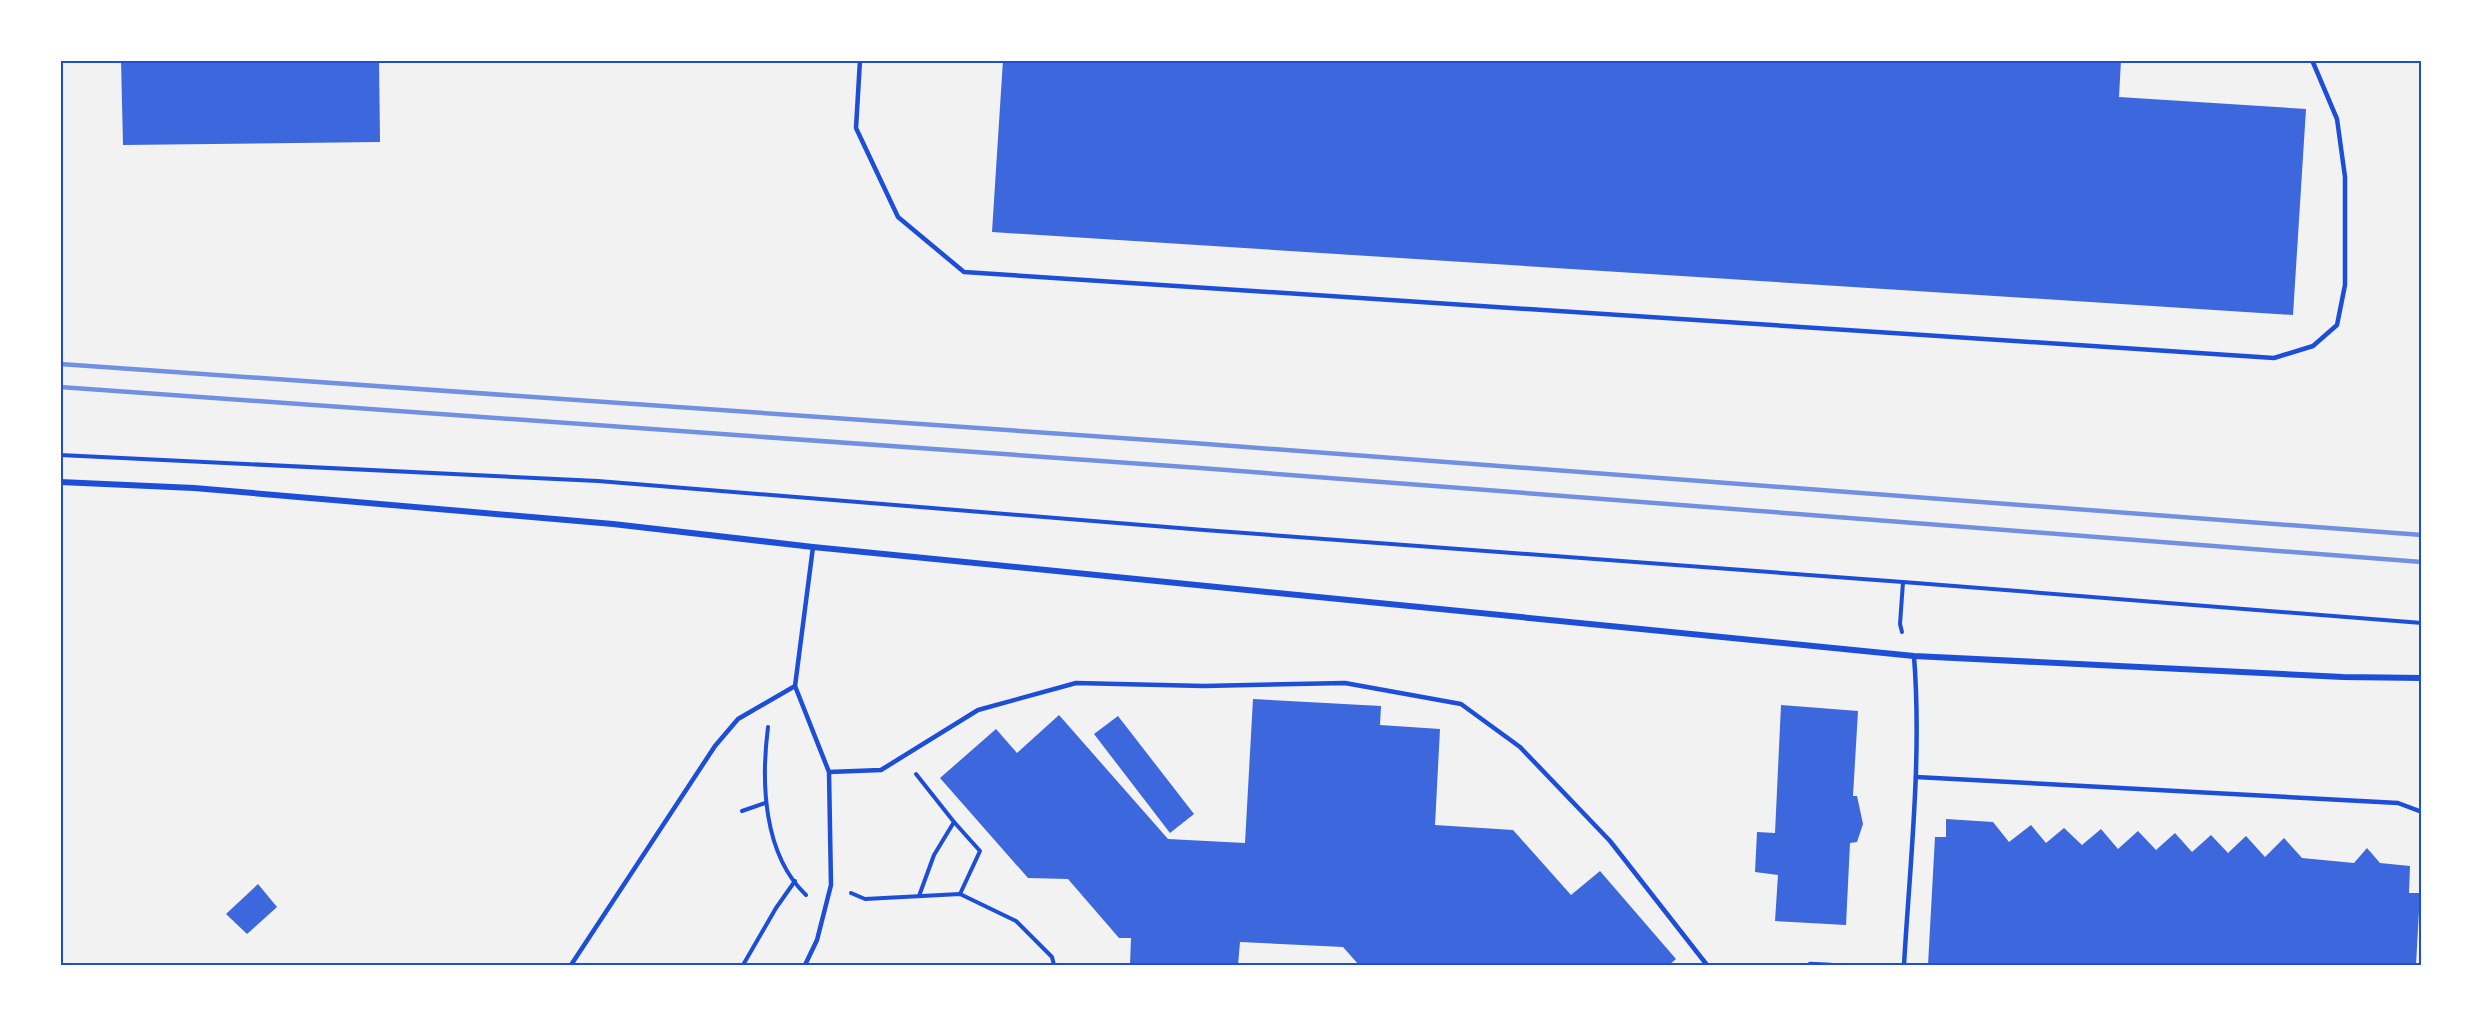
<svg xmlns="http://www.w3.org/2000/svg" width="2482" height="1025" viewBox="0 0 2482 1025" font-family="'PT Sans Narrow',sans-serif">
	<rect width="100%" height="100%" fill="#f2f2f2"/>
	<g fill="#3d67dc">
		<polygon points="121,60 379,60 380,142 123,145"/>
		<polygon points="1003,60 2121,60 2119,97 2306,109 2293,315 992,232"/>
		<polygon points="1253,699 1381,706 1380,725 1440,729 1435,825 1513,830 1571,895 1600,871 1676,959 1669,965 1359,965 1343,947 1240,942 1238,965 1130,965 1131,938 1119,938 1068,879 1028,878 940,778 996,729 1017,753 1059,715 1168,839 1245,843"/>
		<polygon points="1781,705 1858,711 1853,796 1857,796 1863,824 1857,842 1850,843 1846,925 1775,921 1778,875 1755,872 1757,832 1775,833"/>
		<polygon points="1118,716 1194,814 1170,833 1094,734"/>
		<polygon points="1946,819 1993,822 2009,842 2031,825 2046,843 2064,828 2082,845 2101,829 2118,849 2138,831 2156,850 2175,833 2192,852 2211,835 2228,853 2246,836 2265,857 2284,838 2302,858 2354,863 2367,848 2380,863 2410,866 2409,893 2420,893 2416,965 1928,965 1935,837 1946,837"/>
		<polygon points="258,884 277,907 247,934 226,914"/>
	</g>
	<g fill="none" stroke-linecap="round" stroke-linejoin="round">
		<g stroke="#1d4ed8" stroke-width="4">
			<polyline points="60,455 598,481 1204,530 1903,582 2422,623"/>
			<polyline points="1902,632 1900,624 1903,582"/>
			<path d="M768 727C761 782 763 854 806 895"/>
			<polyline points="916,774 954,822 934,855 919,896"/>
			<polyline points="742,811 765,803"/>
			<polyline points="954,822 980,851 960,894"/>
			<polyline points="851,893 865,899 960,894 1016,921 1052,957 1054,965"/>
			<polyline points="743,965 776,908 795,881"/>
		</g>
		<g stroke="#1d4ed8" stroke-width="4.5">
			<polyline points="860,60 856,128 898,217 964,272 2274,358 2313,346 2337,325 2345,285 2345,177 2337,119 2312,60"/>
			<polyline points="795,686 829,772 831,885 817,940 805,965"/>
			<polyline points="829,772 881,770 978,710 1076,683 1204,686 1345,683 1461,704 1520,747 1610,841 1707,965"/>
			<polyline points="1916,777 2398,803 2422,812"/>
			<polyline points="1810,964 1831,965"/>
			<polyline points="571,965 715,746 738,719 795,686 813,547"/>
			<path d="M1904 965C1910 862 1922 759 1914 656"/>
		</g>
		<polyline stroke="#1d4ed8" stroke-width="6" points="60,482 194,488 613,524 813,547 1914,656 2343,677 2422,678"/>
		<g stroke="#7290e2" stroke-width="4.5">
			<polyline points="60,364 1193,443 2422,535"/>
			<polyline points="60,387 1200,468 2422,562"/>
		</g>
	</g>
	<rect width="2482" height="1025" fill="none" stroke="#ffffff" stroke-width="123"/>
	<rect x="62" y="62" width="2358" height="902" fill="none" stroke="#1d4ed8" stroke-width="2"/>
</svg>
